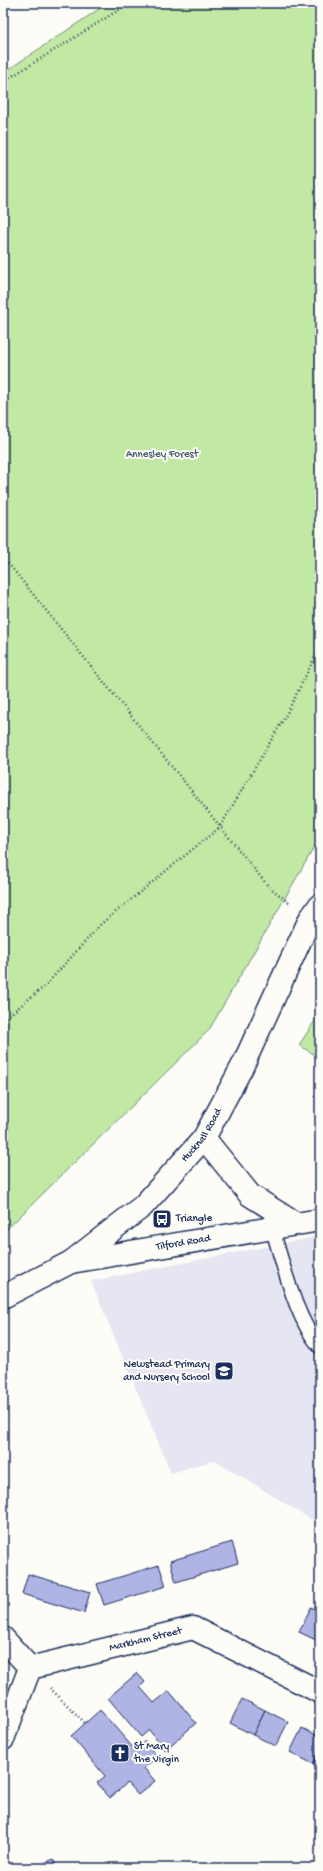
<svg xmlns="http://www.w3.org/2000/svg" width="323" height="1871" viewBox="0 0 323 1871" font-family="'Gochi Hand',sans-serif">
	<rect width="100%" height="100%" fill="#fdfcf7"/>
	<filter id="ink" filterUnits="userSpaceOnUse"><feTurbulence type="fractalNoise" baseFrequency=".025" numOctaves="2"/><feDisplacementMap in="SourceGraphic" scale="8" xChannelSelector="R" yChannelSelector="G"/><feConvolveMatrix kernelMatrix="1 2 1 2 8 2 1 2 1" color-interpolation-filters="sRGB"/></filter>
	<g filter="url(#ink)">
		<polygon fill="#e6e6f2" points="320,1236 320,1525 215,1460 171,1473 91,1281"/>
		<g fill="#c2e9a3" stroke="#6e8c80">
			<polygon points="108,3 320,3 320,837 209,1030 3,1233 3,73"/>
			<polygon points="320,1013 320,1058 299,1045"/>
		</g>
		<g fill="#afb4e5" stroke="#1b2f5e">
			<polygon points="232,1542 238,1563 176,1582 170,1561"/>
			<polygon points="159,1565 166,1586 104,1605 97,1584"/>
			<polygon points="28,1574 90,1592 84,1613 22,1594"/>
			<polygon points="311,1607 320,1612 320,1642 299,1632"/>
			<polygon points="137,1673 145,1682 140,1687 154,1703 169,1691 196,1723 165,1750 149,1730 141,1737 108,1698"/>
			<polygon points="242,1699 265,1710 253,1735 230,1723"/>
			<polygon points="100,1710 135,1750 145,1741 157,1757 144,1768 155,1781 138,1795 127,1783 110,1798 97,1783 105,1776 71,1736"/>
			<polygon points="265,1710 288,1722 276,1746 253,1735"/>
			<polygon points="302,1728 320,1737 320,1749 313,1764 290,1752"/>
			<polygon points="320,1749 320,1767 313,1764"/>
			<polygon points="54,1859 58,1868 34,1868 34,1867"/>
		</g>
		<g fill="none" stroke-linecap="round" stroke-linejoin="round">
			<defs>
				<path id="service" d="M272 1228C283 1263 296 1320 320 1347"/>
				<g id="minor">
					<polyline points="204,1138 250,1195 296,1224"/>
					<path id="s1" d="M71 1262 320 1220"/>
					<polyline points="3,1638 30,1668"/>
					<path id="s2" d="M30 1668 193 1628 320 1692"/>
					<polyline points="3,1739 30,1668"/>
				</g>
				<g id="tertiary">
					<path id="s3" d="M3 1297 71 1262 143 1206 204 1138 242 1067 310 919 320 905"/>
				</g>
			</defs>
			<use href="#service" stroke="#1b2f5e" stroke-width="16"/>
			<use href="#minor" stroke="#1b2f5e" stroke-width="25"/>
			<use href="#tertiary" stroke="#1b2f5e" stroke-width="25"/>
			<g stroke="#1b2f5e" stroke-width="2.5" stroke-dasharray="1 3" stroke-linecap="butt">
				<polyline points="3,82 130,3"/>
				<polyline points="3,557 268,886 291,904"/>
				<polyline points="3,1020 45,986 101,924 220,827 286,715 320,647"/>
				<polyline points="50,1688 85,1723"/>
			</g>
			<use href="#service" stroke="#fdfcf7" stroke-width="13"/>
			<use href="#minor" stroke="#fdfcf7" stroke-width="22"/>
			<use href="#tertiary" stroke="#fdfcf7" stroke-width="22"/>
		</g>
	</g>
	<defs>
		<symbol id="bus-square" viewBox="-11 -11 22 22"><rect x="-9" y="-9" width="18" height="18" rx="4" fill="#1b2f5e" stroke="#fdfcf7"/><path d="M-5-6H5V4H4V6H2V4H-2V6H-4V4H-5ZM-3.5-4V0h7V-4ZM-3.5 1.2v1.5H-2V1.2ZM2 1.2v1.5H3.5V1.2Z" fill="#fff"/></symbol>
		<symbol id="school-square" viewBox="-11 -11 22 22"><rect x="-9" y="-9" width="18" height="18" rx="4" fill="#1b2f5e" stroke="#fdfcf7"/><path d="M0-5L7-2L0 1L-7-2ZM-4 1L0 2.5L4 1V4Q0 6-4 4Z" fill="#fff"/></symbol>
		<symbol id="church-square" viewBox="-11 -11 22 22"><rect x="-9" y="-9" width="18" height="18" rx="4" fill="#1b2f5e" stroke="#fdfcf7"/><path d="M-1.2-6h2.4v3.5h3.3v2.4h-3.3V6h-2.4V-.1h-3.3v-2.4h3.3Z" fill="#fff"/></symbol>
	</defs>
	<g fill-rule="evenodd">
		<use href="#bus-square" x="151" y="1208" width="22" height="22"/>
		<use href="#school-square" x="213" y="1360" width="22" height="22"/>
		<use href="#church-square" x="109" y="1742" width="22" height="22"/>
	</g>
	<g text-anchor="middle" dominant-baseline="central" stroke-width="4" stroke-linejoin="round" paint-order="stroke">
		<g font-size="11" fill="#455e6f" stroke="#fdfcf7">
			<text x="162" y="455">Annesley Forest</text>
		</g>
		<g font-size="11" fill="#1b2f5e" stroke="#fdfcf7">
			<text stroke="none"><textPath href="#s3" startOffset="260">Hucknall Road</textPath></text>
			<text stroke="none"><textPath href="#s1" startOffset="114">Tilford Road</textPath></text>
			<text stroke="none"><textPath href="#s2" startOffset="119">Markham Street</textPath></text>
		</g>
		<g font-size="11" fill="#1b2f5e" stroke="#fdfcf7" text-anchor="start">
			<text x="176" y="1219">Triangle</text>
			<text x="210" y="1365" text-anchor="end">Newstead Primary<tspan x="210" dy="13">and Nursery School</tspan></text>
			<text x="134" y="1747">St Mary<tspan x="134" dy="13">the Virgin</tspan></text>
		</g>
	</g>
	<rect width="323" height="1871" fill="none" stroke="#fdfcf7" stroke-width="16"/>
	<rect x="8" y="8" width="307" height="1855" fill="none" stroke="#1b2f5e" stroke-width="1.5" filter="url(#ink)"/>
</svg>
